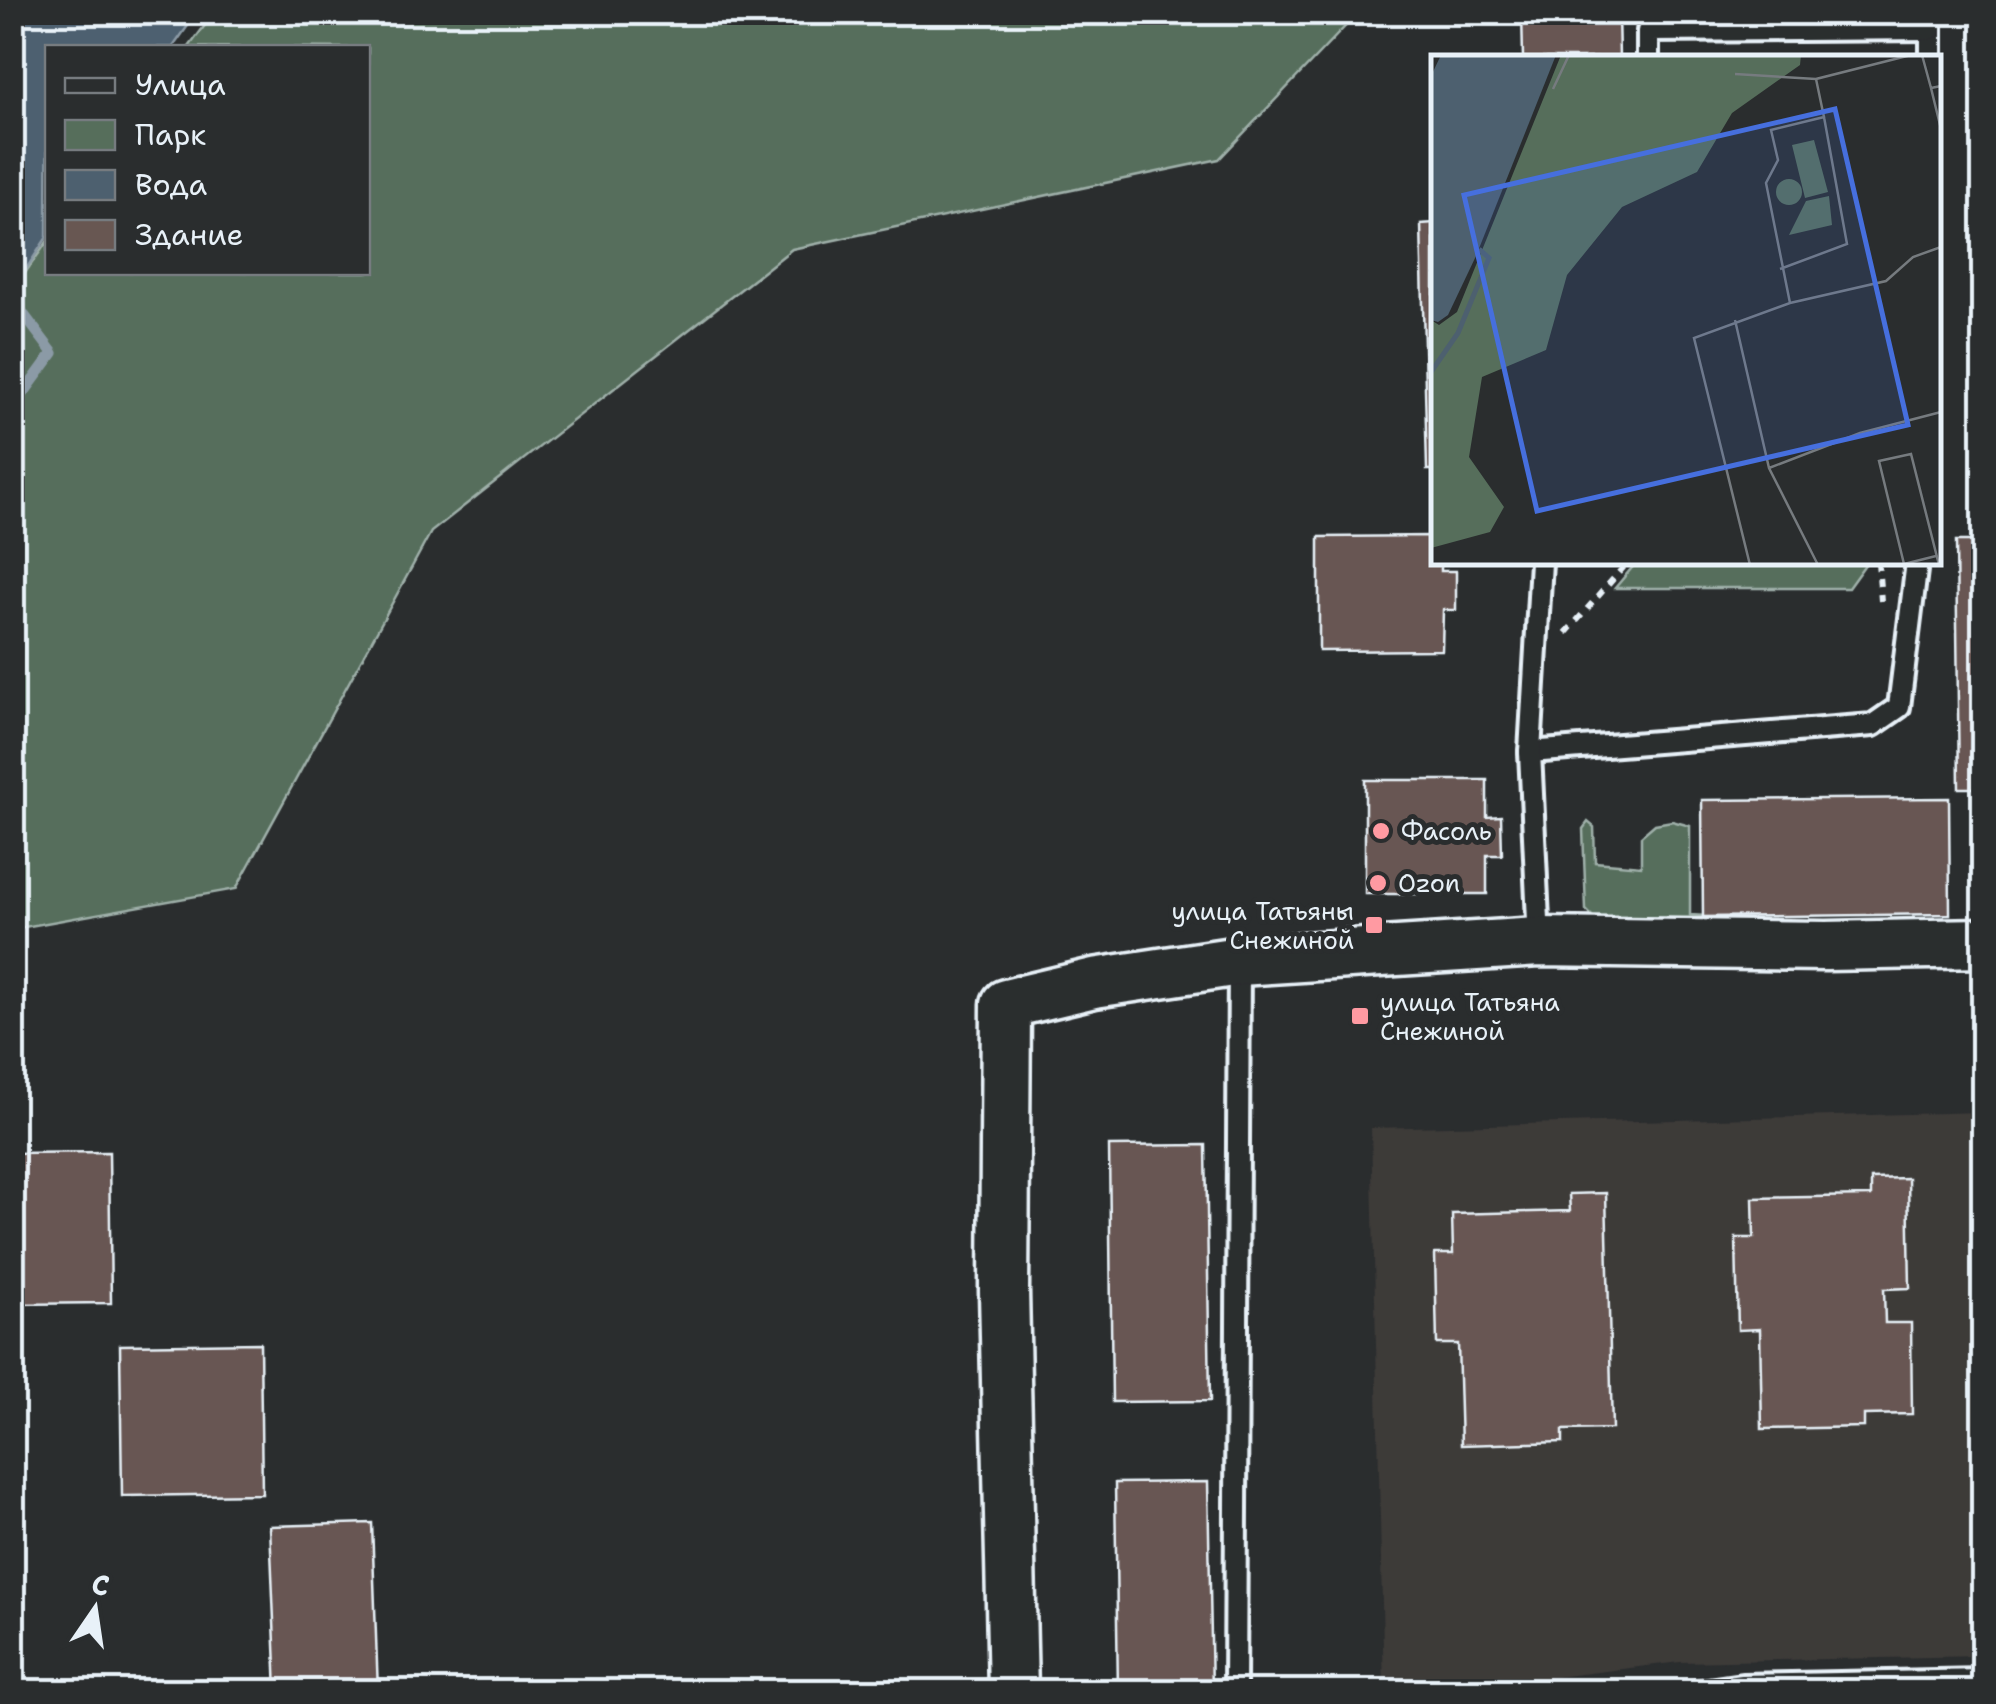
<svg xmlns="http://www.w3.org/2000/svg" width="1996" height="1704" viewBox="0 0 1996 1704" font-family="'Shantell Sans',sans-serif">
	<rect width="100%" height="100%" fill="#2a2d2e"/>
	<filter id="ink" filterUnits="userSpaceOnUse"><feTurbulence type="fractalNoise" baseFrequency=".01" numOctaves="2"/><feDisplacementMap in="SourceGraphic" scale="20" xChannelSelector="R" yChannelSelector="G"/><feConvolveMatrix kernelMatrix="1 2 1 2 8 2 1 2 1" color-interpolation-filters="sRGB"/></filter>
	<g filter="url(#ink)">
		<polygon fill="#3d3a39" points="1983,1112 1983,1656 1680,1662 1441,1691 1384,1691 1371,1128"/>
		<g fill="#566e5b" stroke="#9fb0aa" stroke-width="2.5">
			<polygon points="214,13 214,12 1358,13 1219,159 792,249 431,532 236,889 13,929 13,290 47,242 48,272 368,272 368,48 189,47"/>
			<polygon points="1636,563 1636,562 1866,563 1848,588 1615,588"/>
			<polygon points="1976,805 1983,806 1982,910"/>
			<polygon points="1672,821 1690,826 1690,915 1706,916 1706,928 1600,924 1586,910 1583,829 1588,822 1594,827 1595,862 1641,866 1641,836 1655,824"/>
		</g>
		<polygon fill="#4d606f" stroke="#8b9aa6" stroke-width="2.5" points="13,12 197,13 173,47 48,48 47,237 13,289"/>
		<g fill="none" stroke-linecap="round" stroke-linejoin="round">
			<polyline stroke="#8b9aa6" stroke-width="11" points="12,299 53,353 12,409"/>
		</g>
		<g fill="#685752" stroke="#e8f1f8" stroke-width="2.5">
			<polygon points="1522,12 1618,12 1619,58 1523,58"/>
			<polygon points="1434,223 1434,470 1427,470 1421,224"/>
			<polygon points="1434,536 1434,562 1441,562 1441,571 1456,571 1456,610 1443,610 1442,650 1319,651 1319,537"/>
			<polygon points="1956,541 1984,541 1984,788 1959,788"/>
			<polygon points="1365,780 1487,780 1487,817 1501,816 1502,855 1487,855 1487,894 1365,894"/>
			<polygon points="1949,798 1950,914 1703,917 1702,800"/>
			<polygon points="1206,1145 1210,1401 1112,1402 1109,1146"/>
			<polygon points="109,1152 111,1303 12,1304 12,1153"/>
			<polygon points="1908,1178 1910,1288 1884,1289 1885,1323 1911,1323 1912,1414 1864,1415 1864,1427 1762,1429 1760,1329 1738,1330 1736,1238 1754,1238 1753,1198 1871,1196 1871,1179"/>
			<polygon points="1606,1193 1612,1429 1563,1430 1563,1442 1461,1445 1458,1344 1437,1344 1435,1254 1453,1254 1452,1214 1570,1211 1569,1194"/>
			<polygon points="260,1343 262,1494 122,1496 120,1345"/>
			<polygon points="1208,1482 1212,1692 1118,1692 1115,1483"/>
			<polygon points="372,1523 378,1692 277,1692 270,1526"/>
		</g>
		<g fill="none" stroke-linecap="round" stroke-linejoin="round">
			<defs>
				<g id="service">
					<polyline points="1931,29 1931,58"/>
					<polyline points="1648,58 1648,31 1931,29 1931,12"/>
					<polyline points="1530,752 1873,725 1899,707 1917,562"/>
					<polyline points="1539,942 1530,752 1541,562"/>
					<polyline points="1235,1692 1239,961"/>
					<polyline points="1694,1692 1742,1685 1984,1680"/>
				</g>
				<polyline id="tertiary" points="1013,1692 1004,1291 1006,1004 1094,983 1239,961 1539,942 1826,946 1984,943"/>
			</defs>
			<use href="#service" stroke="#e8f1f8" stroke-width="28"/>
			<use href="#tertiary" stroke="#e8f1f8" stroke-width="55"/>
			<g stroke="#e8f1f8" stroke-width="6" stroke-dasharray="8 8" stroke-linecap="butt">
				<polyline points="1878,562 1881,601"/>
				<polyline points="1566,633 1628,562"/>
			</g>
			<use href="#service" stroke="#2a2d2e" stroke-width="20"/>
			<use href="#tertiary" stroke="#2a2d2e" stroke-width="48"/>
		</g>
	</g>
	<g fill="#ff9aa2" stroke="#2a2d2e" stroke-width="4">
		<circle cx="1381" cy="831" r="10"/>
		<circle cx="1378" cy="883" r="10"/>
		<rect x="1364" y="915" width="20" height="20" rx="5"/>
		<rect x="1350" y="1006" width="20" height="20" rx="5"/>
	</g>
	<g text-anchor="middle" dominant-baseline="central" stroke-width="10" stroke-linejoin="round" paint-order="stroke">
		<g font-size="25" fill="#e8f1f8" stroke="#2a2d2e" text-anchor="start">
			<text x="1401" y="831">Фасоль</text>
			<text x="1398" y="883">Ozon</text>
			<text x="1354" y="911" text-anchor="end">улица Татьяны<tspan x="1354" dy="29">Снежиной</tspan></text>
			<text x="1380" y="1002">улица Татьяна<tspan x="1380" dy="29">Снежиной</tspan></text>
		</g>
	</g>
	<g transform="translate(1431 55)">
		<rect width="510" height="510" fill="#2a2d2e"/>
		<path d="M130 0H370L369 10 301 58 266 117 191 152 136 220 115 295 51 322 38 402 73 452 59 477 0 493V265L8 270 26 257ZM383 85 397 137 374 143 361 90ZM345 137a13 13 0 1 1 26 0a13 13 0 1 1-26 0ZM398 141 401 170 358 180 375 146Z" fill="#566e5b"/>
		<path d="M10 0H125L45 201 17 260 7 267 0 265V21Z" fill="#4d606f"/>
		<path fill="none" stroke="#4d606f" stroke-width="5" d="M0 317 27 278 58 203 48 194"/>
		<path fill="none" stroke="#767b7f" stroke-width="2.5" d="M491 0 500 33M304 19 385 24M510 31 500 33 510 74M122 34 138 0M349 214 416 189 393 62M359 248 335 128 347 105 340 75 393 62 385 24 480 0M304 265 338 413 387 510M338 413 429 378 510 357M505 501 473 509 448 406 480 399 508 510M319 510 263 283 359 248 455 226 482 202 510 192"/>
		<path fill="#466fde" fill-opacity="0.15" stroke="#466fde" stroke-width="5" d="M404 54 477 370 106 456 33 140Z"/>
		<rect width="510" height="510" fill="none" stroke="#e8f1f8" stroke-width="5"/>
	</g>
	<rect width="1996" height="1704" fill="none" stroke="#2a2d2e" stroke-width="50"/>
	<rect x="25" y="25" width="1946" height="1654" fill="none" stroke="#e8f1f8" stroke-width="4" filter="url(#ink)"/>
	<rect x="45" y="45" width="325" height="230" fill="#2a2d2e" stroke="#767b7f" stroke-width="2.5"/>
	<rect x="65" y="78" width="50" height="15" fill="#2a2d2e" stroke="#767b7f" stroke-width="2.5"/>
	<text x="135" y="95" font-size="30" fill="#e8f1f8">Улица</text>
	<rect x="65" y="120" width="50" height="30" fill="#566e5b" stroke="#767b7f" stroke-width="2.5"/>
	<text x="135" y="145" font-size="30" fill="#e8f1f8">Парк</text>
	<rect x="65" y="170" width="50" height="30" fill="#4d606f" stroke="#767b7f" stroke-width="2.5"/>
	<text x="135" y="195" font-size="30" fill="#e8f1f8">Вода</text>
	<rect x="65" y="220" width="50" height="30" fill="#685752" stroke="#767b7f" stroke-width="2.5"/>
	<text x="135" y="245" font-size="30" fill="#e8f1f8">Здание</text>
	<g transform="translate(95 1609) rotate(13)" stroke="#2a2d2e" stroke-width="8" paint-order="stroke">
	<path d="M0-8L18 38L0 25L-18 38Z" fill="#e8f1f8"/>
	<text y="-15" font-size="28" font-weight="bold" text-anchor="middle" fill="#e8f1f8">С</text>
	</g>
</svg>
